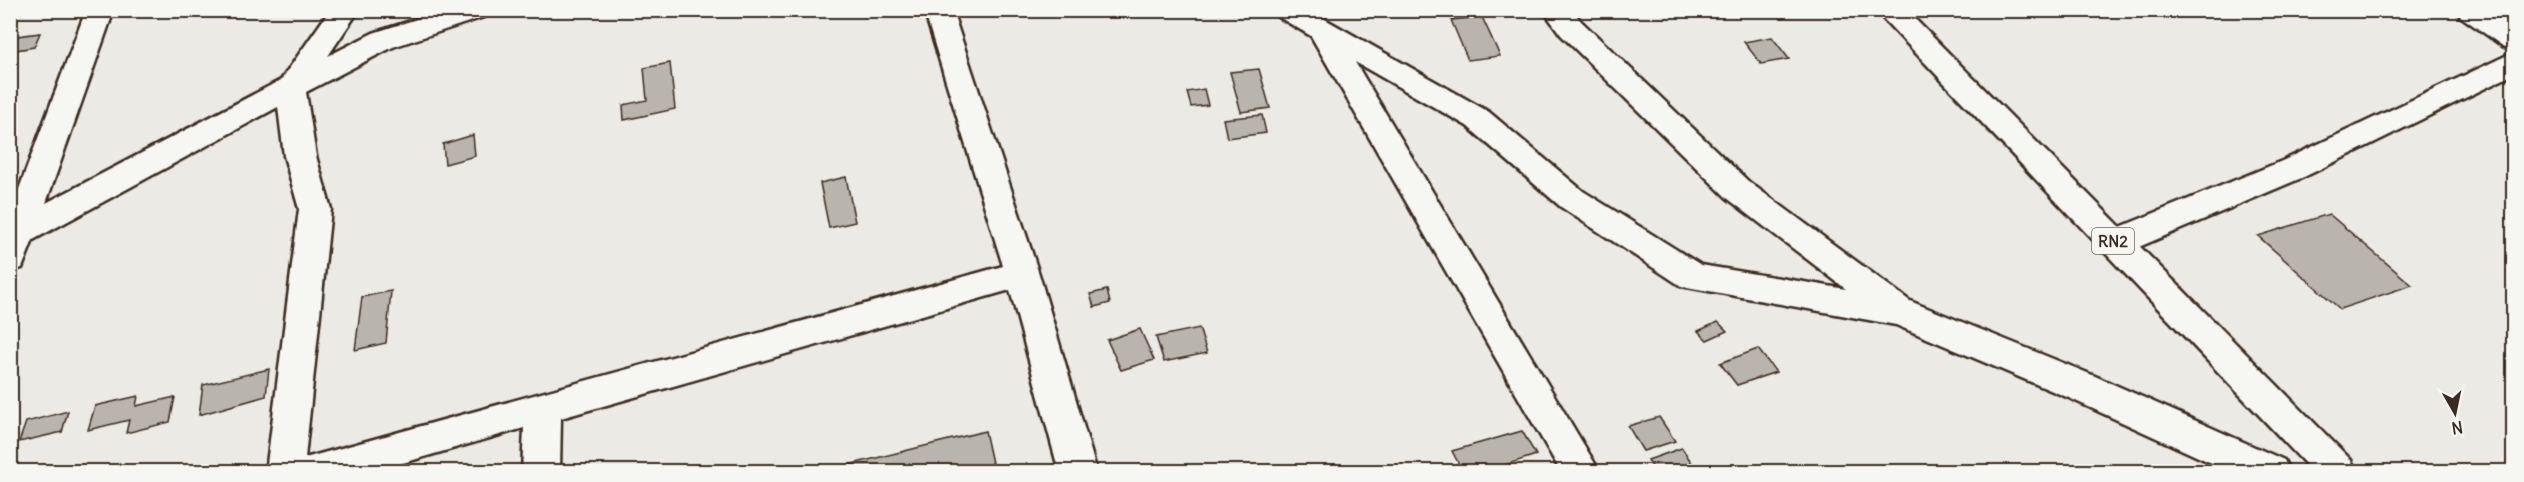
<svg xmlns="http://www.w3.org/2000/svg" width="2524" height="482" viewBox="0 0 2524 482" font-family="Delius,sans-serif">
	<rect width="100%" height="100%" fill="#ebeae5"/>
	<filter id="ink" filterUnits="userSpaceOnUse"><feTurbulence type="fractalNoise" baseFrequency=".0167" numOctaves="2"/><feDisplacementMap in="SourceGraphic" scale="12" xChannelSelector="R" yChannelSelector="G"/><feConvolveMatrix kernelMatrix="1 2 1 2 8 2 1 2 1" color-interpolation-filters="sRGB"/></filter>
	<g filter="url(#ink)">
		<g fill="#bab4ae" stroke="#3b2a1e" stroke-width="1.5">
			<polygon points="1482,17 1500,56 1468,60 1451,20"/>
			<polygon points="40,33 34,47 10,51 10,37"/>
			<polygon points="1772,37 1789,59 1761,64 1744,42"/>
			<polygon points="670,63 675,109 624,120 623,105 647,100 644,68"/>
			<polygon points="1259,69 1270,108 1241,112 1230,72"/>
			<polygon points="1204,89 1208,105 1191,107 1187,92"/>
			<polygon points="1262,115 1266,133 1227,138 1223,119"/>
			<polygon points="473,135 475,156 445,164 443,144"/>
			<polygon points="846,177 855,222 829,228 820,183"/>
			<polygon points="2329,214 2412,285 2340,309 2258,236"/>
			<polygon points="1107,290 1110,303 1094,307 1090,294"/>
			<polygon points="391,291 386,343 355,350 362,297"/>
			<polygon points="1718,322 1727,331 1707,340 1698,331"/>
			<polygon points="1199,328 1207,353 1164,362 1156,337"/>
			<polygon points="1140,329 1154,360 1121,370 1107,340"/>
			<polygon points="1758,349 1776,372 1737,385 1720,363"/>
			<polygon points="269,369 266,396 199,415 203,385"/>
			<polygon points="138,396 136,406 175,397 170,422 126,433 129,420 88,430 95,406"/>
			<polygon points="68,411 62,432 19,442 26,422"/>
			<polygon points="1659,417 1675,441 1643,451 1628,426"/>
			<polygon points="985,431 994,472 841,472 840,467"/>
			<polygon points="1522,431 1536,455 1483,472 1463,472 1452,451"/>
			<polygon points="1682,448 1698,472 1655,472 1648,460"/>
		</g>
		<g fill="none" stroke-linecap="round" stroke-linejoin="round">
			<defs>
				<g id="minor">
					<polygon points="86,10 114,10 46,203 281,80 330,10 359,10 328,56 373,33 445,10 491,10 487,16 393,47 306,92 316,156 331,209 305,458 1003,266 924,10 952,10 1039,274 1097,472 1059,472 1010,290 561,418 560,472 522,472 524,428 372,472 266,472 299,209 284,156 278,107 33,240 22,268 10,272 10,213"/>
					<polygon points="1273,10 1309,10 1489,112 1583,191 1701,265 1846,289 1727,198 1561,35 1543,10 1572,10 1581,21 1749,182 1910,301 2095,376 2284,460 2290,472 2231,472 2069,398 1896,325 1681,286 1561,207 1467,126 1355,62 1600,472 1561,472 1311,36 1277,16"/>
					<polygon points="2456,10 2490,10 2514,26 2514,49 2504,47 2460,16"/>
					<polygon points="2514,52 2514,74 2304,177 2127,252 2115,255 2103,252 2098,243 2103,234 2282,161"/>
				</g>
				<polygon id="highway" points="1875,10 1906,10 2351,460 2357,472 2313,472"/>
			</defs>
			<use href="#minor" stroke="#3b2a1e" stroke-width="5"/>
			<use href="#highway" stroke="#3b2a1e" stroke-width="5"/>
			<use href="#minor" fill="#f6f6f2" fill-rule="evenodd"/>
			<use href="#highway" fill="#f6f6f2" fill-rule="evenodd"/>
		</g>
	</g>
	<g text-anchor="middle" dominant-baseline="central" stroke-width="4.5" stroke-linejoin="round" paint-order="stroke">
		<rect fill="#f6f6f2" stroke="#73675e" stroke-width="1.5" x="2092" y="228" width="42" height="26" rx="4.5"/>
		<g font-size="16" font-weight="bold" fill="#3b2a1e">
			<text x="2113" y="241">RN2</text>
		</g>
	</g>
	<rect width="2524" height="482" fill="none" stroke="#f6f6f2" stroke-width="36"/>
	<rect x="18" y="18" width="2488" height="446" fill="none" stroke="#3b2a1e" stroke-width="2" filter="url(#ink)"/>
	<g transform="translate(2455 413) rotate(171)" stroke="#f6f6f2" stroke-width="4.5" paint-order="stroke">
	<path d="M0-4.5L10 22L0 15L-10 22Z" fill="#3b2a1e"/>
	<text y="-9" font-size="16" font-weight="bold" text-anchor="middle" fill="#3b2a1e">N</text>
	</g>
</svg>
